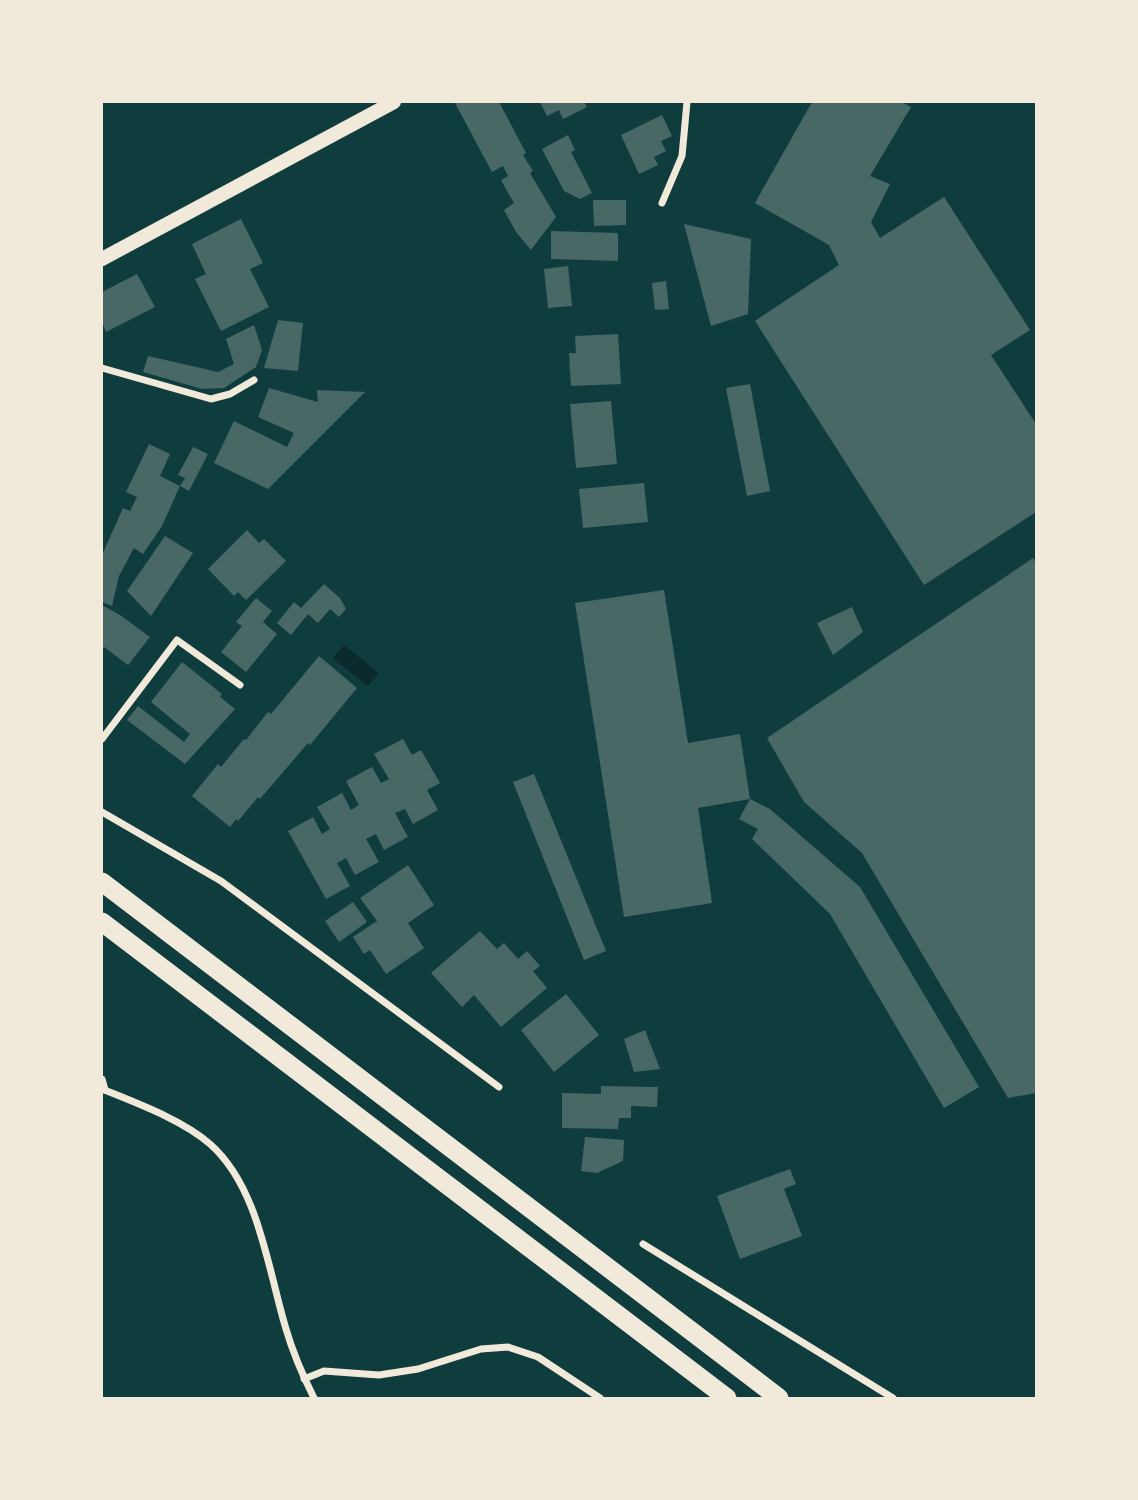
<svg xmlns="http://www.w3.org/2000/svg" width="1138" height="1500" viewBox="0 0 1138 1500" font-family="'Asap Condensed',sans-serif">
	<rect width="100%" height="100%" fill="#0f3d3e"/>
	<polygon fill="#0a2a2b" points="344,645 379,673 368,686 333,659"/>
	<g fill="#486865">
		<polygon points="457,102 499,102 526,153 523,155 533,171 530,173 556,217 531,250 516,232 504,210 514,203 501,180 508,176 503,166 492,172 455,103"/>
		<polygon points="540,102 584,102 587,107 563,119 559,110 547,116"/>
		<polygon points="812,102 902,102 911,107 870,176 890,184 871,222 880,238 944,197 1030,330 991,355 1036,424 1036,512 924,585 755,321 839,265 829,245 755,203"/>
		<polygon points="662,115 672,136 661,141 666,151 654,157 658,165 639,174 621,135"/>
		<polygon points="568,135 575,150 571,152 592,193 580,199 564,191 542,149"/>
		<polygon points="593,200 626,200 626,225 594,226"/>
		<polygon points="241,219 263,263 250,269 269,307 221,331 195,279 206,274 192,244"/>
		<polygon points="684,224 751,239 748,314 711,326"/>
		<polygon points="551,231 618,233 618,261 551,259"/>
		<polygon points="568,266 572,306 548,308 544,269"/>
		<polygon points="137,274 155,307 106,332 102,322 102,292"/>
		<polygon points="666,281 669,309 655,310 652,283"/>
		<polygon points="278,320 303,323 298,371 264,368"/>
		<polygon points="254,325 262,350 256,367 224,388 202,389 143,372 148,356 218,372 234,364 226,339"/>
		<polygon points="618,334 621,384 571,386 569,353 576,353 575,336"/>
		<polygon points="750,384 770,491 747,496 726,388"/>
		<polygon points="269,388 318,402 317,390 365,392 268,489 214,463 234,421 287,447 294,433 258,417"/>
		<polygon points="611,401 617,464 576,468 570,404"/>
		<polygon points="149,444 170,454 160,476 180,486 185,478 178,475 193,447 208,454 189,491 180,486 162,526 143,554 134,548 119,576 112,606 102,602 102,555 123,508 130,511 137,497 126,492"/>
		<polygon points="644,483 648,522 583,528 579,489"/>
		<polygon points="247,530 259,543 264,539 286,561 246,600 238,592 234,596 208,569"/>
		<polygon points="165,536 193,553 151,616 127,591"/>
		<polygon points="1033,558 1036,563 1036,1093 1008,1098 862,853 804,802 767,738"/>
		<polygon points="324,584 340,598 346,609 339,617 330,609 318,623 308,614 291,635 277,623 294,602 301,608"/>
		<polygon points="664,590 688,743 740,734 750,799 698,808 712,903 624,917 575,603"/>
		<polygon points="256,598 272,611 263,622 277,634 246,672 221,652 242,626 236,622"/>
		<polygon points="102,605 120,615 150,637 128,665 104,647 102,650"/>
		<polygon points="852,607 863,632 833,655 817,623"/>
		<polygon points="319,656 357,688 310,745 308,743 260,799 258,797 238,821 236,819 230,827 192,796 218,764 221,767 244,739 246,740 268,712 271,714"/>
		<polygon points="182,662 222,694 220,697 235,709 185,764 127,720 138,706 184,742 190,734 151,702"/>
		<polygon points="403,739 412,755 421,750 440,783 427,790 438,810 413,824 405,809 395,813 408,837 384,850 376,834 366,839 379,862 355,875 346,858 337,863 350,886 326,899 288,831 313,817 322,834 330,829 317,807 342,793 351,810 359,805 346,781 372,767 381,783 389,779 374,754"/>
		<polygon points="534,774 606,951 584,960 513,782"/>
		<polygon points="750,799 770,809 860,887 979,1087 944,1108 830,914 752,839 758,829 739,819"/>
		<polygon points="408,865 434,905 408,923 424,948 386,974 370,950 364,954 353,937 377,921 360,898"/>
		<polygon points="353,902 367,922 339,942 325,921"/>
		<polygon points="480,931 497,949 504,943 518,959 527,951 540,966 533,971 547,988 501,1027 474,995 462,1007 431,973"/>
		<polygon points="566,994 599,1035 554,1072 521,1030"/>
		<polygon points="645,1030 660,1069 634,1072 624,1039"/>
		<polygon points="601,1086 658,1087 657,1107 631,1106 631,1118 619,1118 618,1129 562,1128 562,1093 601,1094"/>
		<polygon points="585,1137 624,1140 623,1161 597,1173 581,1171"/>
		<polygon points="790,1169 796,1184 784,1189 802,1236 740,1259 717,1196"/>
	</g>
	<g fill="none" stroke-linecap="round" stroke-linejoin="round">
		<g stroke="#f1e9da" stroke-width="7">
			<polyline points="662,203 682,156 687,102"/>
			<polyline points="102,368 211,399 230,394 254,380"/>
			<polyline points="102,739 177,640 240,685"/>
			<polyline points="102,812 221,881 499,1087"/>
			<polyline points="102,1079 105,1090"/>
			<path d="M102 1089C136 1103 183 1120 210 1144 259 1187 268 1270 286 1329 293 1353 303 1376 314 1398"/>
			<polyline points="643,1244 893,1398"/>
			<polyline points="304,1379 324,1371 379,1375 418,1369 481,1349 508,1347 538,1357 600,1398"/>
		</g>
		<polyline stroke="#f1e9da" stroke-width="14" points="102,259 394,102"/>
		<g stroke="#f1e9da" stroke-width="19">
			<polyline points="102,882 779,1398"/>
			<polyline points="102,922 727,1398"/>
		</g>
	</g>
	<rect width="1138" height="1500" fill="none" stroke="#f1e9da" stroke-width="206"/>
</svg>
